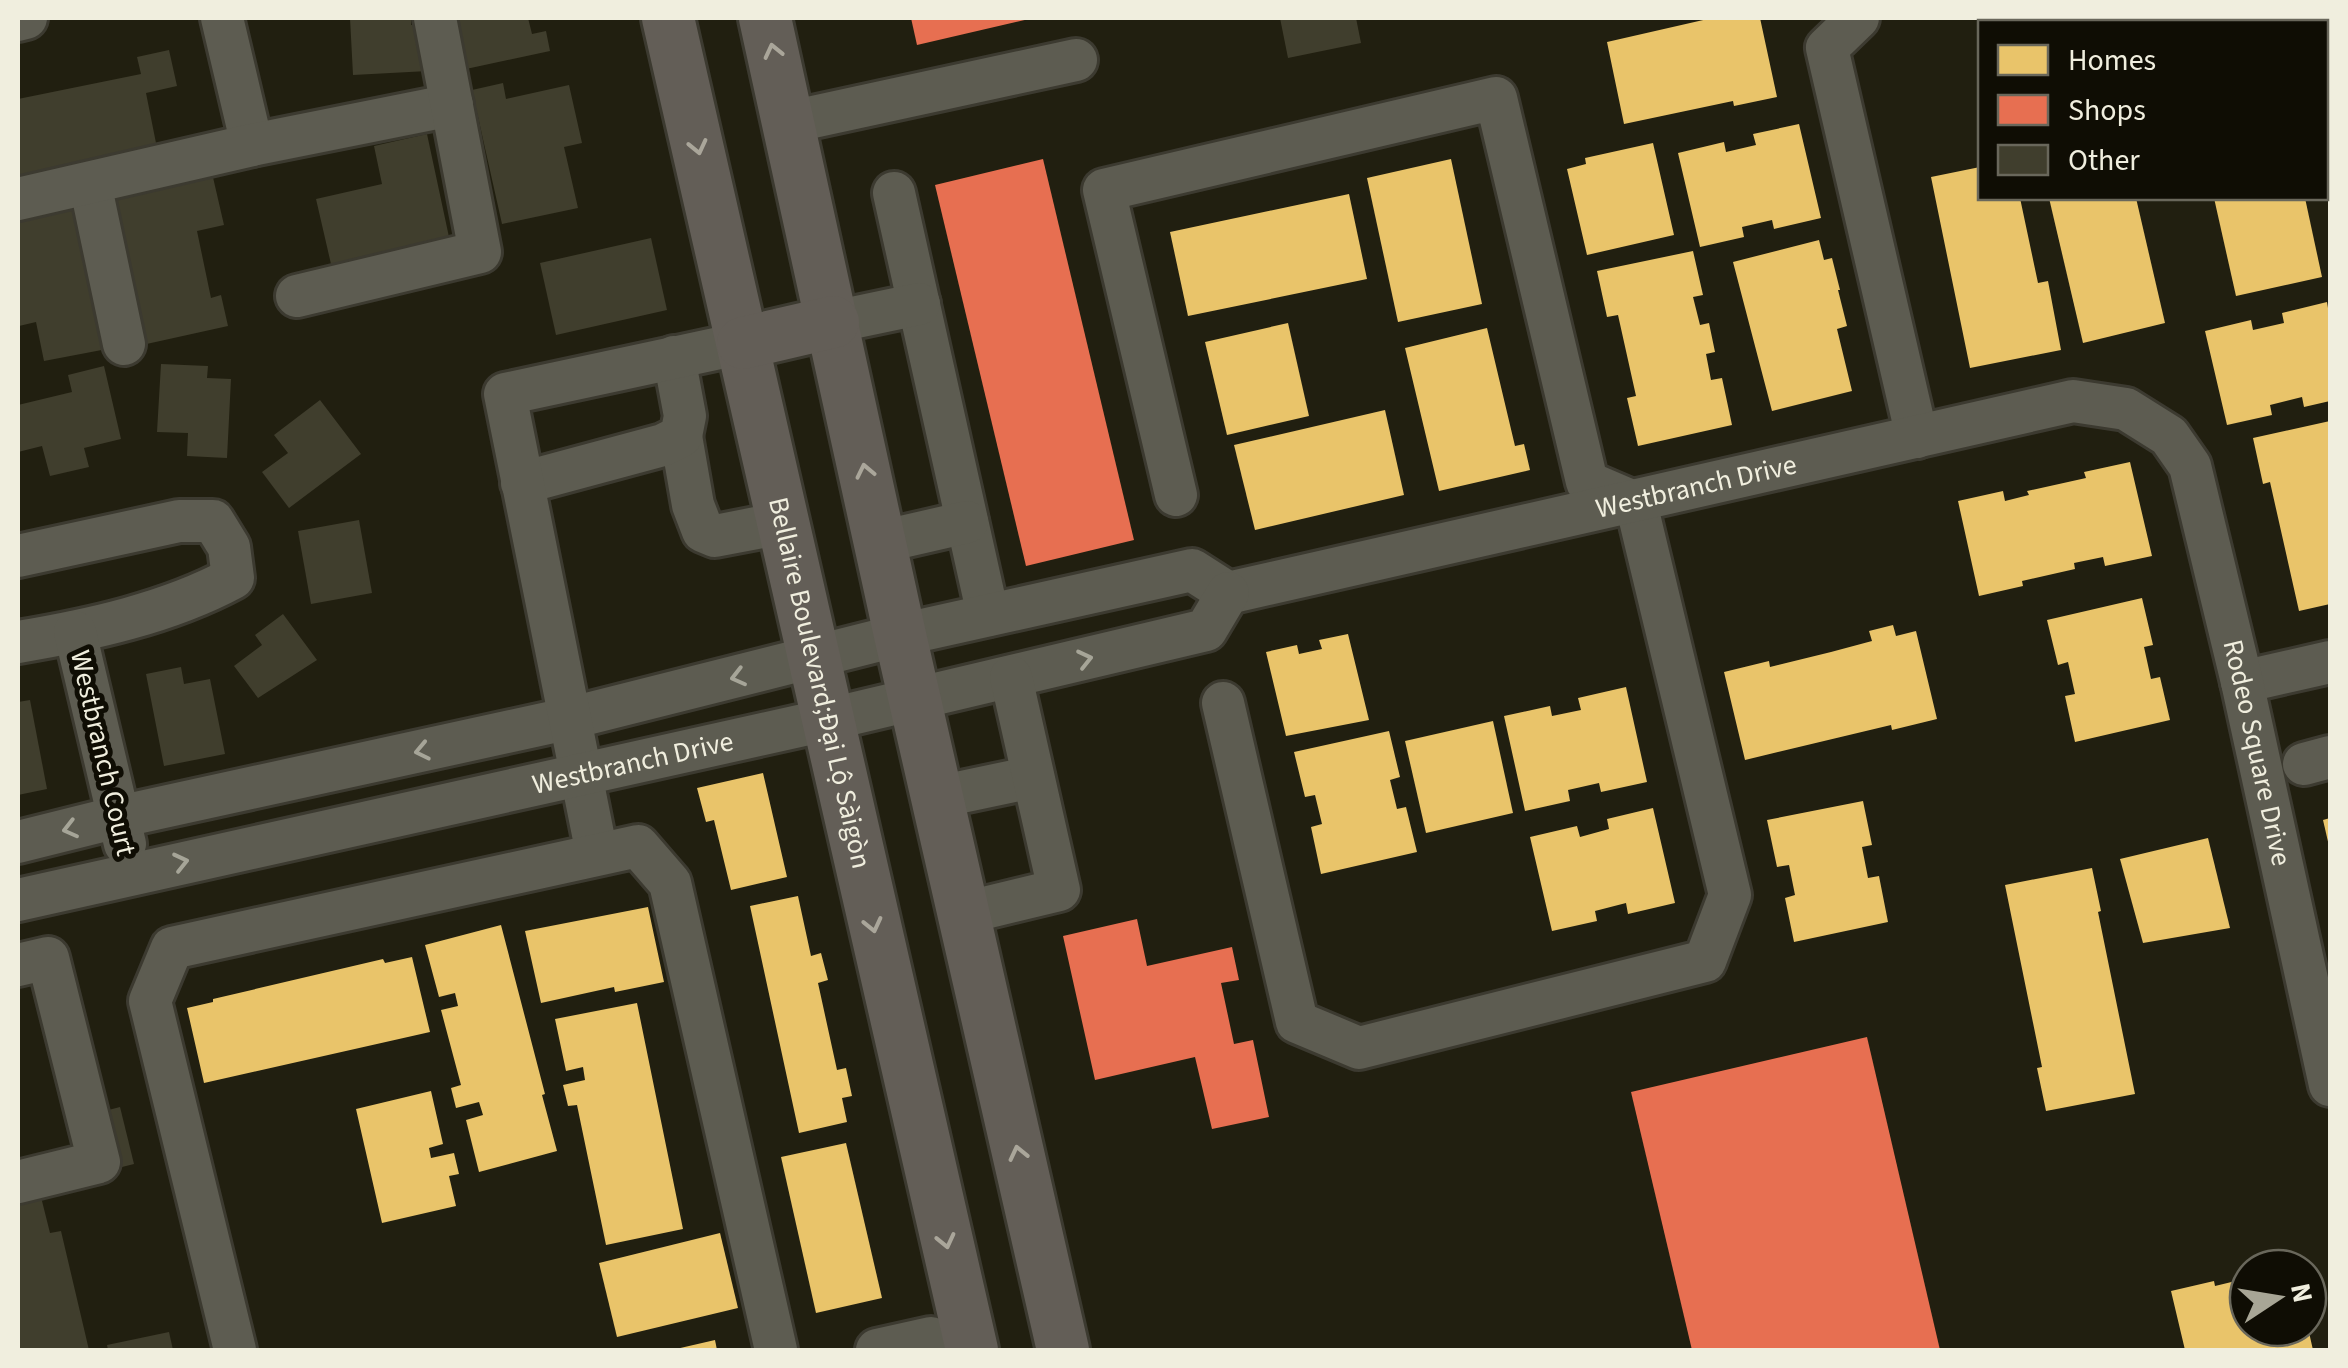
<svg xmlns="http://www.w3.org/2000/svg" width="2348" height="1368" viewBox="0 0 2348 1368" font-family="'Source Sans 3',sans-serif">
	<rect width="100%" height="100%" fill="#211f10"/>
	<g fill="#e9c46a">
		<polygon points="1712,18 1760,18 1777,97 1734,106 1733,101 1624,124 1607,42"/>
		<polygon points="2149,18 2239,18 2240,22 2150,22"/>
		<polygon points="2263,18 2330,18 2330,54 2326,55 2326,22 2264,22"/>
		<polygon points="2330,84 2330,173 2329,173 2326,157 2326,86"/>
		<polygon points="1799,124 1821,218 1774,229 1772,220 1742,227 1744,237 1700,247 1678,153 1724,142 1726,152 1756,145 1753,134"/>
		<polygon points="1653,143 1674,235 1587,255 1567,169 1586,164 1585,158"/>
		<polygon points="1451,159 1482,304 1398,322 1367,178"/>
		<polygon points="1980,167 1980,198 2020,198 2038,283 2048,281 2061,350 1970,368 1931,177"/>
		<polygon points="1349,194 1367,279 1188,316 1170,232"/>
		<polygon points="2049,198 2136,198 2165,323 2083,343"/>
		<polygon points="2214,198 2305,198 2322,277 2236,296"/>
		<polygon points="1819,240 1824,260 1832,258 1840,290 1838,290 1847,326 1837,329 1852,391 1772,411 1733,262"/>
		<polygon points="1693,251 1703,295 1693,297 1700,325 1709,323 1715,352 1706,354 1711,380 1722,378 1732,425 1638,446 1627,398 1636,396 1618,315 1607,317 1597,271"/>
		<polygon points="2327,302 2330,320 2330,401 2304,407 2302,397 2270,405 2272,415 2227,425 2205,331 2251,320 2253,330 2284,323 2282,313"/>
		<polygon points="1288,323 1309,416 1227,435 1205,342"/>
		<polygon points="1487,328 1515,446 1524,444 1530,470 1439,491 1405,348"/>
		<polygon points="1385,410 1404,495 1255,530 1234,445"/>
		<polygon points="2330,421 2330,604 2299,611 2270,482 2263,484 2253,438"/>
		<polygon points="2130,462 2152,556 2105,566 2103,557 2074,563 2075,569 2022,581 2023,586 1979,596 1958,501 2003,491 2005,501 2029,495 2027,491 2086,478 2084,472"/>
		<polygon points="2142,598 2153,645 2144,647 2151,679 2160,677 2170,720 2075,742 2065,696 2075,694 2068,662 2058,665 2047,620"/>
		<polygon points="1893,625 1896,636 1916,631 1937,719 1892,730 1891,725 1745,760 1724,672 1769,661 1770,667 1831,652 1872,641 1869,631"/>
		<polygon points="1348,634 1369,720 1286,736 1266,652 1297,645 1299,654 1322,649 1319,640"/>
		<polygon points="1626,687 1647,782 1601,792 1599,783 1568,790 1570,801 1525,811 1504,716 1550,706 1552,716 1581,710 1578,698"/>
		<polygon points="1493,721 1513,813 1426,833 1405,741"/>
		<polygon points="1389,731 1400,777 1390,780 1397,809 1406,807 1417,852 1321,874 1311,827 1322,824 1315,795 1305,797 1294,752"/>
		<polygon points="763,773 787,877 731,890 714,820 706,822 697,788"/>
		<polygon points="1863,801 1872,845 1862,847 1868,878 1879,876 1888,922 1794,942 1785,898 1795,895 1789,865 1777,867 1767,820"/>
		<polygon points="1653,808 1675,903 1628,914 1626,903 1595,911 1597,921 1552,931 1530,837 1577,826 1580,837 1609,829 1607,819"/>
		<polygon points="2330,818 2330,846 2329,846 2323,820"/>
		<polygon points="2208,838 2230,928 2143,943 2120,859"/>
		<polygon points="2092,868 2101,911 2098,912 2135,1094 2046,1111 2037,1068 2042,1067 2005,885"/>
		<polygon points="798,896 811,956 821,953 828,980 818,983 837,1070 846,1068 852,1096 842,1098 847,1122 799,1133 750,906"/>
		<polygon points="648,907 664,982 615,992 614,987 541,1003 525,931"/>
		<polygon points="501,925 545,1094 542,1095 557,1151 479,1172 466,1120 483,1115 479,1102 456,1108 451,1088 461,1085 441,1010 458,1006 455,993 439,997 425,945"/>
		<polygon points="412,957 430,1032 204,1083 187,1008 213,1002 213,999 383,959 385,963"/>
		<polygon points="637,1003 683,1229 606,1245 577,1105 568,1106 563,1085 585,1080 583,1067 566,1071 555,1019"/>
		<polygon points="431,1091 443,1144 429,1148 431,1158 454,1153 459,1174 449,1176 456,1206 382,1223 356,1109"/>
		<polygon points="846,1143 882,1298 816,1313 781,1157"/>
		<polygon points="720,1233 738,1308 617,1337 599,1263"/>
		<polygon points="2248,1278 2248,1328 2308,1328 2313,1350 2185,1350 2171,1291 2214,1281 2215,1286"/>
		<polygon points="715,1340 717,1350 676,1350 676,1349"/>
	</g>
	<g fill="#e76f51">
		<polygon points="911,18 1029,18 1029,19 917,45"/>
		<polygon points="1043,159 1134,540 1026,566 935,185"/>
		<polygon points="1137,919 1147,966 1232,947 1239,980 1221,983 1234,1044 1253,1040 1269,1117 1212,1129 1195,1057 1095,1080 1063,936"/>
		<polygon points="1867,1037 1940,1350 1692,1350 1631,1092"/>
	</g>
	<g fill="#403e2d">
		<polygon points="350,18 411,18 411,25 425,24 428,71 353,75"/>
		<polygon points="455,18 528,18 532,34 546,31 550,51 466,69"/>
		<polygon points="1280,18 1356,18 1361,43 1288,58"/>
		<polygon points="169,50 177,86 146,93 157,148 18,177 18,99 141,74 137,57"/>
		<polygon points="503,83 506,99 569,85 582,143 564,147 578,208 502,224 472,90"/>
		<polygon points="427,134 449,237 331,264 316,199 382,184 374,146"/>
		<polygon points="212,173 224,225 197,231 211,298 221,295 228,326 142,345 109,196"/>
		<polygon points="77,205 107,349 44,361 36,322 19,326 18,320 18,216"/>
		<polygon points="651,238 667,310 556,335 540,263"/>
		<polygon points="161,364 208,366 207,378 231,379 227,458 187,456 188,433 157,432"/>
		<polygon points="104,366 121,439 84,448 89,467 50,476 42,446 18,452 18,405 72,392 68,375"/>
		<polygon points="320,400 361,454 289,508 262,472 288,453 274,435"/>
		<polygon points="359,520 372,593 311,604 298,531"/>
		<polygon points="283,614 317,660 258,698 234,666 262,645 255,635"/>
		<polygon points="181,667 184,684 210,679 225,754 164,766 146,674"/>
		<polygon points="30,700 47,789 18,795 18,702"/>
		<polygon points="120,1107 134,1164 110,1170 97,1113"/>
		<polygon points="41,1197 50,1233 61,1231 89,1350 18,1350 18,1203"/>
		<polygon points="169,1332 173,1350 108,1350 107,1345"/>
	</g>
	<g fill="none" stroke-linecap="round" stroke-linejoin="round">
		<defs>
			<g id="minor">
				<polyline points="222,18 252,145"/>
				<polyline points="1858,18 1827,48 1917,437"/>
				<polyline points="18,20 26,18"/>
				<polyline points="790,122 1076,60"/>
				<polyline points="90,183 124,344"/>
				<polyline points="894,193 988,615"/>
				<polyline points="18,199 252,145 452,105"/>
				<polyline points="297,296 480,252 435,18"/>
				<polyline points="833,322 919,304"/>
				<polyline points="681,436 693,505 703,531 715,536 782,523"/>
				<polyline points="522,483 663,445 681,436 685,416 674,357"/>
				<polyline points="1176,495 1104,190 1496,98 1587,482 1636,503 1730,895 1705,961 1359,1048 1297,1022 1223,703"/>
				<polyline points="880,542 967,522"/>
				<path d="M18 556 179 521H213L229 547 233 578C168 613 90 630 18 642"/>
				<polyline points="75,632 125,844"/>
				<polyline points="2242,682 2330,662"/>
				<polyline points="2304,764 2330,757"/>
				<polyline points="938,797 1033,777"/>
				<path id="s1" d="M18 842 118 817 571 718 900 635 1192 570 1228 593 2073 401 2126 409 2169 436 2190 466 2242 682 2330 1085"/>
				<polyline points="597,854 505,394 743,343"/>
				<path id="s2" d="M18 900 826 720 1206 630 1228 593"/>
				<polyline points="964,913 1059,890 1011,677"/>
				<polyline points="18,965 48,958 99,1162 18,1182"/>
				<polyline points="235,1350 150,1001 172,948 638,846 670,883 776,1350"/>
				<polyline points="877,1350 931,1338 952,1350"/>
			</g>
			<g id="major">
				<path id="s3" d="M668 18 972 1350"/>
				<polyline points="765,18 900,635 1063,1350"/>
				<polyline points="743,343 833,322"/>
			</g>
		</defs>
		<use href="#minor" stroke="#3c3a30" stroke-width="48"/>
		<use href="#major" stroke="#3c3a30" stroke-width="58"/>
		<use href="#minor" stroke="#5d5c51" stroke-width="42"/>
		<use href="#major" stroke="#635e57" stroke-width="52"/>
	</g>
	<defs><path id="oneway-chevron" d="M-2-3.5L2.5 0L-2 3.5" fill="none" stroke-width="1.6" stroke-linecap="round" stroke-linejoin="round" transform="scale(2.5)"/></defs>
	<g stroke="#aaa69a">
		<use href="#oneway-chevron" transform="translate(773 51) rotate(-103)"/>
		<use href="#oneway-chevron" transform="translate(698 147) rotate(77)"/>
		<use href="#oneway-chevron" transform="translate(865 471) rotate(-102)"/>
		<use href="#oneway-chevron" transform="translate(873 925) rotate(77)"/>
		<use href="#oneway-chevron" transform="translate(1018 1153) rotate(-103)"/>
		<use href="#oneway-chevron" transform="translate(946 1241) rotate(77)"/>
	</g>
	<g stroke="#a6a598">
		<use href="#oneway-chevron" transform="translate(1085 659) rotate(-13)"/>
		<use href="#oneway-chevron" transform="translate(738 677) rotate(166)"/>
		<use href="#oneway-chevron" transform="translate(422 751) rotate(168)"/>
		<use href="#oneway-chevron" transform="translate(70 829) rotate(166)"/>
		<use href="#oneway-chevron" transform="translate(181 862) rotate(-13)"/>
	</g>
	<g text-anchor="middle" dominant-baseline="central" stroke-width="10" stroke-linejoin="round" paint-order="stroke">
		<g font-size="28" fill="#f0eede" stroke="#0f0d04">
			<text stroke="none"><textPath href="#s1" startOffset="1728">Westbranch Drive</textPath></text>
			<text stroke="none"><textPath href="#s3" startOffset="682">Bellaire Boulevard;Đại Lộ Sàigòn</textPath></text>
			<text stroke="none"><textPath href="#s1" startOffset="2550">Rodeo Square Drive</textPath></text>
			<text transform="translate(103 753) rotate(77)">Westbranch Court</text>
			<text stroke="none"><textPath href="#s2" startOffset="630">Westbranch Drive</textPath></text>
		</g>
	</g>
	<rect width="2348" height="1368" fill="none" stroke="#f0eede" stroke-width="40"/>
	<rect x="1978" y="20" width="350" height="180" fill="#0f0d04" stroke="#69675b" stroke-width="2.5"/>
	<rect x="1998" y="45" width="50" height="30" fill="#e9c46a" stroke="#69675b" stroke-width="2.5"/>
	<text x="2068" y="70" font-size="30" fill="#f0eede">Homes</text>
	<rect x="1998" y="95" width="50" height="30" fill="#e76f51" stroke="#69675b" stroke-width="2.5"/>
	<text x="2068" y="120" font-size="30" fill="#f0eede">Shops</text>
	<rect x="1998" y="145" width="50" height="30" fill="#403e2d" stroke="#69675b" stroke-width="2.5"/>
	<text x="2068" y="170" font-size="30" fill="#f0eede">Other</text>
	<g transform="translate(2278 1298) rotate(78)"><circle r="48" fill="#0f0d04" stroke="#69675b" stroke-width="2.5"/>
	<path d="M0-8L18 38L0 25L-18 38Z" fill="#a8a696"/>
	<text y="-15" font-size="28" font-weight="bold" text-anchor="middle" fill="#f0eede">N</text>
	</g>
</svg>
